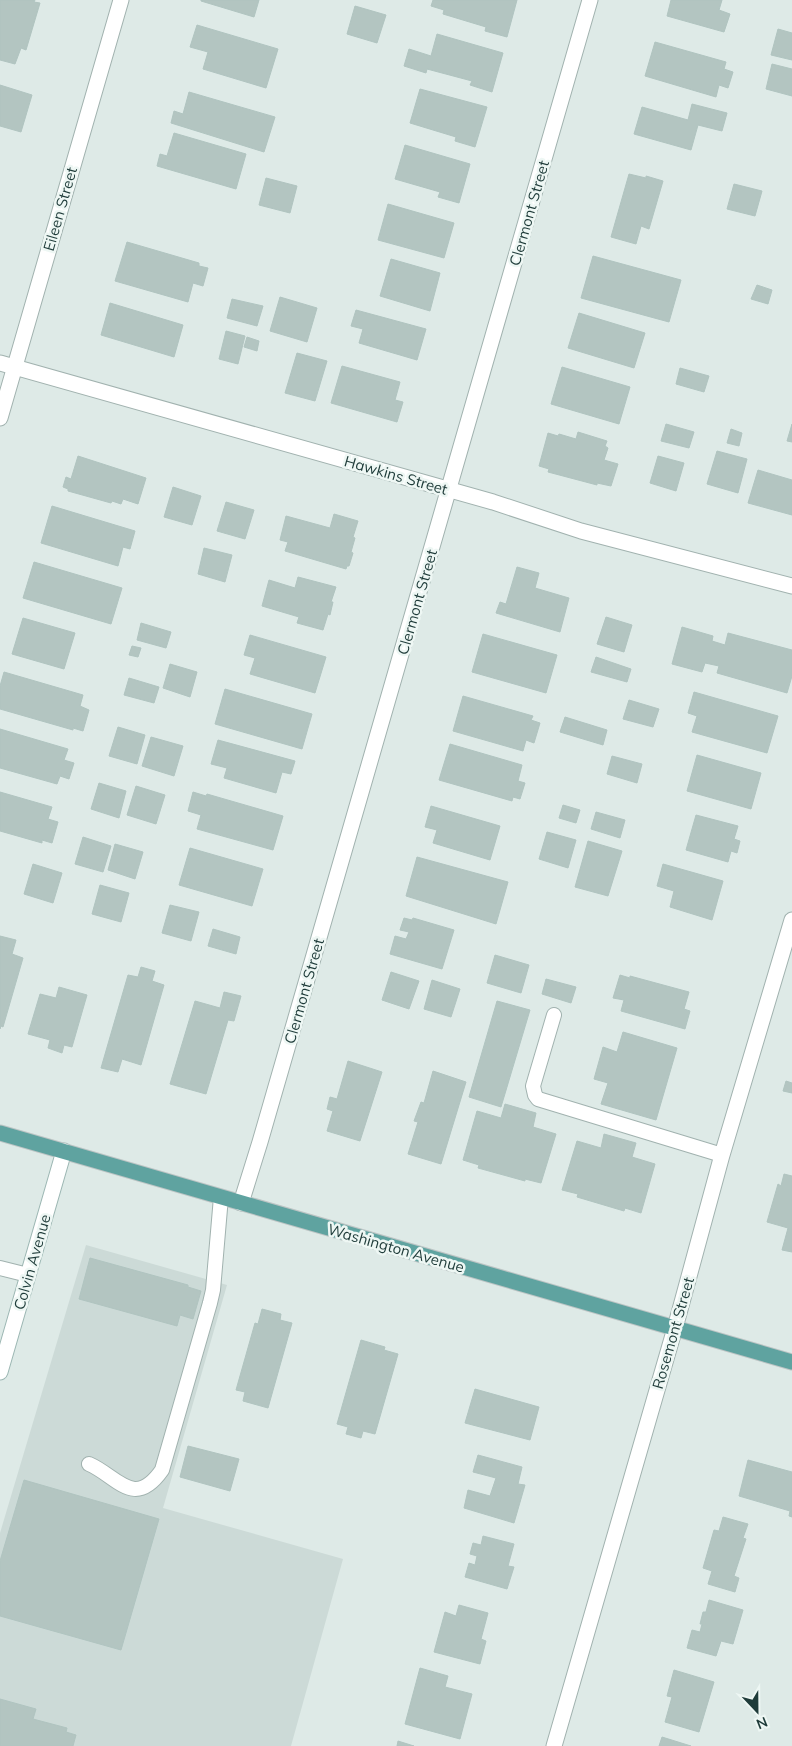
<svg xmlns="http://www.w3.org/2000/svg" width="792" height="1746" viewBox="0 0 792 1746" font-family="Mulish,sans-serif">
	<rect width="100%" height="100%" fill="#deeae7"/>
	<polygon fill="#ccdad7" points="86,1245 227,1285 163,1508 343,1559 291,1746 0,1746 0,1533"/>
	<g fill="#b3c5c1" stroke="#b0c4c0">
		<polygon points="0,0 35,0 34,2 40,3 26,50 21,48 15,64 0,60"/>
		<polygon points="201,0 259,0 254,17 201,1"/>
		<polygon points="433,0 517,0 507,37 485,31 486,27 443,14 444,10 431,6"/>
		<polygon points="671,0 722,0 719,10 730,14 724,32 667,16"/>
		<polygon points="355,6 386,15 377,43 347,34"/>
		<polygon points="197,25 278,49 266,88 203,69 208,52 190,47"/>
		<polygon points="778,29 792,33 792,60 771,55"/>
		<polygon points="437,34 503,53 492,92 470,85 472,81 427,69 426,73 404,66 409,49 431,56"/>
		<polygon points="655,42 726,62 724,69 733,72 728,88 719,85 716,97 645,76"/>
		<polygon points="772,64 792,69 792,96 766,89"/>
		<polygon points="0,85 32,95 21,132 0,126"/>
		<polygon points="420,89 487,107 475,147 455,141 456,137 410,123"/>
		<polygon points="189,92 275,117 264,152 171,123 174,111 183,114"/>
		<polygon points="692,104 727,113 722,131 698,125 691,150 634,134 642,107 688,120"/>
		<polygon points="174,133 246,154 236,189 157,166 160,154 167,156"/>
		<polygon points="405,145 470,164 459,203 438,197 440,192 395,179"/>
		<polygon points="629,174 646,178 646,176 663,181 649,229 641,226 636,244 611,237"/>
		<polygon points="266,178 297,186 290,213 259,205"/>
		<polygon points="734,184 762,191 755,216 727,209"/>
		<polygon points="388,204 454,223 444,258 378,240"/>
		<polygon points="127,242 199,263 199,266 208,268 203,286 193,283 188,302 115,281"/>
		<polygon points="593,256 681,280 669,322 581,298"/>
		<polygon points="391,259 440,273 430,311 380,296"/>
		<polygon points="757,285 772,290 768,304 751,299"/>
		<polygon points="280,297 317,308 307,342 270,331"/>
		<polygon points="232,299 263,306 257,326 227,318"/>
		<polygon points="110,303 183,325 174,357 101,335"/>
		<polygon points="356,310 426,329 417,360 359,343 363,329 351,326"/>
		<polygon points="579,313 645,333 634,368 568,348"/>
		<polygon points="226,331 245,336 238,364 219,359"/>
		<polygon points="247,337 259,341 257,351 244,347"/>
		<polygon points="297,353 327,361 315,401 285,393"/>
		<polygon points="342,366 400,382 395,400 403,402 397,422 331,403"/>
		<polygon points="562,367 630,387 619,424 551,404"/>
		<polygon points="680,368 709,376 704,392 676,384"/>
		<polygon points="666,424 694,432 689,448 661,441"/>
		<polygon points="792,424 792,442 787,441"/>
		<polygon points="731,429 742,433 739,446 727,443"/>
		<polygon points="578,432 607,441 605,446 608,448 604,460 618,464 611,486 597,483 597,485 548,472 549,469 539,466 548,433 558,436 559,434 576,439"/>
		<polygon points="717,451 747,459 738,493 707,484"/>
		<polygon points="78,456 146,478 138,504 123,499 121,504 112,501 111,503 68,491 68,489 63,487 66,477 71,479"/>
		<polygon points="658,456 684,463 676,491 650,483"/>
		<polygon points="758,470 792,480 792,515 748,503"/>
		<polygon points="173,487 201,496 192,525 164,517"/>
		<polygon points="226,502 254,510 245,539 217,531"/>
		<polygon points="52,506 135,531 130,549 123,547 118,566 41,543"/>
		<polygon points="334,514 358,521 353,537 355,538 351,552 353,553 349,566 347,566 346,569 285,551 288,542 280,540 286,516 330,528"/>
		<polygon points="204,548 232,555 225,582 198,574"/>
		<polygon points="34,562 122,588 111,624 23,598"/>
		<polygon points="517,567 539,573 535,588 569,598 560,632 496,613 500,602 506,604"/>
		<polygon points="298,577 336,587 331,602 333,602 330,615 328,614 323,630 297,623 299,617 262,606 269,580 295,588"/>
		<polygon points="606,617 632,625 624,652 597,644"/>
		<polygon points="23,618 75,633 64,669 12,654"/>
		<polygon points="141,623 171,632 166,648 137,640"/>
		<polygon points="682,627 713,636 712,641 725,645 728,633 792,650 792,676 787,693 717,673 719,666 705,663 702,672 672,664"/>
		<polygon points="483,634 557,655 546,693 472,672"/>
		<polygon points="250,635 326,657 315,693 250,674 255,658 244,655"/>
		<polygon points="132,646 141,648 138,657 129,655"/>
		<polygon points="596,657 631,669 627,682 591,672"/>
		<polygon points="170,664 197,672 190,697 163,688"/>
		<polygon points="4,672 83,695 80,706 89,710 83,731 73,728 73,730 0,709 0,686"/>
		<polygon points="129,678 159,687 154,703 124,695"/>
		<polygon points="225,689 312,714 302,749 215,724"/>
		<polygon points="694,692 778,716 767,753 692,732 697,716 688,713"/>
		<polygon points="463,696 533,716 531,720 540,723 534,743 526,740 523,751 453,731"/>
		<polygon points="629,700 659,709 653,727 623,719"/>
		<polygon points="565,717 607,730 603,745 560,732"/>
		<polygon points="118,727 145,735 137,764 109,756"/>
		<polygon points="0,729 68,749 64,760 74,763 69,779 60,776 57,784 0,768"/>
		<polygon points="151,737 183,746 174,776 142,766"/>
		<polygon points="218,740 295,761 291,774 282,772 276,793 224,778 227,768 211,764"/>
		<polygon points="450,744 522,765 518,781 525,783 520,799 513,797 512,801 439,780"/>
		<polygon points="697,755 761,773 751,809 687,791"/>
		<polygon points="612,756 642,764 637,783 607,774"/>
		<polygon points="99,783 126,791 119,818 91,809"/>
		<polygon points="136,786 165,795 156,824 127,815"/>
		<polygon points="0,792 52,807 48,819 58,822 52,843 42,840 42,843 0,831"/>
		<polygon points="193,792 206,796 207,794 283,816 273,850 197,829 201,815 188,811"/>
		<polygon points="563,805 580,810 576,823 559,818"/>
		<polygon points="431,806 500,826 490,860 433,843 437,830 425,827"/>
		<polygon points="596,812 625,820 620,838 591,829"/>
		<polygon points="696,815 738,826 734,839 740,841 737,853 731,851 728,862 686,850"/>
		<polygon points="547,832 576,840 568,868 539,859"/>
		<polygon points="83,837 111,846 103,872 75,864"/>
		<polygon points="588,841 622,851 608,896 575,887"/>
		<polygon points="115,844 143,852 135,879 108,870"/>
		<polygon points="190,848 263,869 252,906 179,885"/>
		<polygon points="417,857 508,882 496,924 406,896"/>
		<polygon points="33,864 62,873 53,903 24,894"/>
		<polygon points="663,864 723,881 712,920 670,907 674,891 657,886"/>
		<polygon points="100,885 129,893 121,922 92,914"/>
		<polygon points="170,905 199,912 191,941 162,933"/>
		<polygon points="404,918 412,920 413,918 454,930 442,969 390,954 395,936 406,939 409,932 400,930"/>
		<polygon points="213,929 240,937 236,954 208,946"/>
		<polygon points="0,936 16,940 12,954 23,958 3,1027 1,1026 0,1029"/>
		<polygon points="495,955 529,965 521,993 487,983"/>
		<polygon points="141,967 155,971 152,981 164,985 141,1065 122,1059 118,1072 101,1068 128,975 138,977"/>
		<polygon points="391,972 419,981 409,1009 382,1000"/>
		<polygon points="620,975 630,978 630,976 689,992 684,1009 690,1011 685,1029 621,1011 624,1000 613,998"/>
		<polygon points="546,979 576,987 571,1003 542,994"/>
		<polygon points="432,980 460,989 451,1017 424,1009"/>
		<polygon points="59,987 87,995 72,1047 64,1045 62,1053 48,1048 50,1040 28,1034 40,994 56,998"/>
		<polygon points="224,992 241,996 234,1021 228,1020 206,1094 170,1084 195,1001 220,1008"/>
		<polygon points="497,1001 530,1010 501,1107 469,1097"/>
		<polygon points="623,1032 677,1048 656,1120 601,1104 608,1083 594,1079 603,1047 617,1052"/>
		<polygon points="348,1061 382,1072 360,1141 327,1131 333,1111 327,1109 330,1097 337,1099"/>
		<polygon points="433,1071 466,1082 441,1164 408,1154 418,1122 414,1121 421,1102 424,1103"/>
		<polygon points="786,1081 792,1083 792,1093 783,1091"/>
		<polygon points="505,1104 536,1113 533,1127 556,1134 541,1183 525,1179 525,1181 478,1168 479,1165 463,1160 477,1111 501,1118"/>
		<polygon points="604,1134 636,1143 632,1157 655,1164 641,1213 625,1208 624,1211 577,1197 578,1194 562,1190 577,1141 601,1148"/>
		<polygon points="784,1174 792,1176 792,1252 782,1250 788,1228 767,1222 778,1184 781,1186"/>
		<polygon points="90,1258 188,1285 188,1287 201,1291 193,1319 180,1315 177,1326 79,1299"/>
		<polygon points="262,1309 281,1314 280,1320 292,1323 268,1408 243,1401 245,1392 236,1390 255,1323 258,1324"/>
		<polygon points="361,1340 385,1347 384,1350 398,1354 375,1434 363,1431 361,1438 346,1434 348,1427 337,1424"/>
		<polygon points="475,1389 539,1407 530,1440 465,1423"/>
		<polygon points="188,1446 239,1459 230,1491 180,1477"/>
		<polygon points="478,1455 522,1467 518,1484 525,1485 514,1523 464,1508 468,1490 490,1496 496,1478 473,1472"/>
		<polygon points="748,1460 792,1472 792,1517 789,1516 790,1511 739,1496"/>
		<polygon points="24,1480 159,1519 121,1650 0,1616 0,1561"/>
		<polygon points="723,1517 748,1524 743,1538 746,1539 734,1576 739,1578 735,1592 708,1584 712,1571 703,1568 714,1530 719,1531"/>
		<polygon points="483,1536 514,1544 508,1566 514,1567 507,1589 465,1577 469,1563 475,1565 477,1556 470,1554 473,1543 481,1545"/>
		<polygon points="709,1600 743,1610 733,1644 721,1641 716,1656 687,1648 692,1630 700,1632 702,1624 700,1624 703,1612 706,1612"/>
		<polygon points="459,1605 488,1613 481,1639 486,1641 480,1664 434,1652 445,1612 456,1616"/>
		<polygon points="420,1668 448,1676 445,1687 472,1694 460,1739 405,1724"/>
		<polygon points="674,1670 714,1682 699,1732 665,1722 672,1697 667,1696"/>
		<polygon points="0,1699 36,1709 33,1719 67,1728 66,1732 76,1735 73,1746 0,1746"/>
		<polygon points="662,1737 691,1746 659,1746"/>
		<polygon points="398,1741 414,1746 397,1746"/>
	</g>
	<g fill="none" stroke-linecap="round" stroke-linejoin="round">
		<defs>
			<g id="lane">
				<polyline points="554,1015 533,1086 535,1095 538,1099 722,1155"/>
				<polyline points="0,1268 28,1275"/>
				<path d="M89 1464C117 1476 134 1510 162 1470L210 1303 213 1290 221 1197"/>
			</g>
			<g id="street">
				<polyline points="0,363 493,502 581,531 792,586"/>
				<polyline points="0,418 121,0"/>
				<polyline points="241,1203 260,1142 590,0"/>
				<polyline points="554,1746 675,1328 722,1155 792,920"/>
			</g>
			<polyline id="secondary" points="0,1372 64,1151"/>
			<polyline id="primary" points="0,1133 792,1362"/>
		</defs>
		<use href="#lane" stroke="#a1b2af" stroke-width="16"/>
		<use href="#street" stroke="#a1b2af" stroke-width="17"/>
		<use href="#secondary" stroke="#9cb7b3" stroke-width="17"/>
		<use href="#primary" stroke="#bcc4c4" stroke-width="17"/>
		<use href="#lane" stroke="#fff" stroke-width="14"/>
		<use href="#street" stroke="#fff" stroke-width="15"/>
		<use href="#secondary" stroke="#fff" stroke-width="15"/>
		<use href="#primary" stroke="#5fa3a0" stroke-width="15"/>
	</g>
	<g text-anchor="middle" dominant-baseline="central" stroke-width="5" stroke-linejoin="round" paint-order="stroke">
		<g font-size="15" fill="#1e3b39" stroke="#eef7f4">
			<text transform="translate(60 209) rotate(-74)">Eileen Street</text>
			<text transform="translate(529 213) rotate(-74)">Clermont Street</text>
			<text transform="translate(396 475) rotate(16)">Hawkins Street</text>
			<text transform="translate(417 602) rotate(-74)">Clermont Street</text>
			<text transform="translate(304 991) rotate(-74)">Clermont Street</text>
			<text transform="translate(396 1248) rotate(16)">Washington Avenue</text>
			<text transform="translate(32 1262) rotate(-74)">Colvin Avenue</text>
			<text transform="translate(673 1333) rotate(-74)">Rosemont Street</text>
		</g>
	</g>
	<g transform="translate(757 1711) rotate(158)" stroke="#eef7f4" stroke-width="4" paint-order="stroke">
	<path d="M0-4L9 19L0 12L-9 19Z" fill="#1e3b39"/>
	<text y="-8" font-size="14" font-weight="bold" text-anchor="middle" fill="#1e3b39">N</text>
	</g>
</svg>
